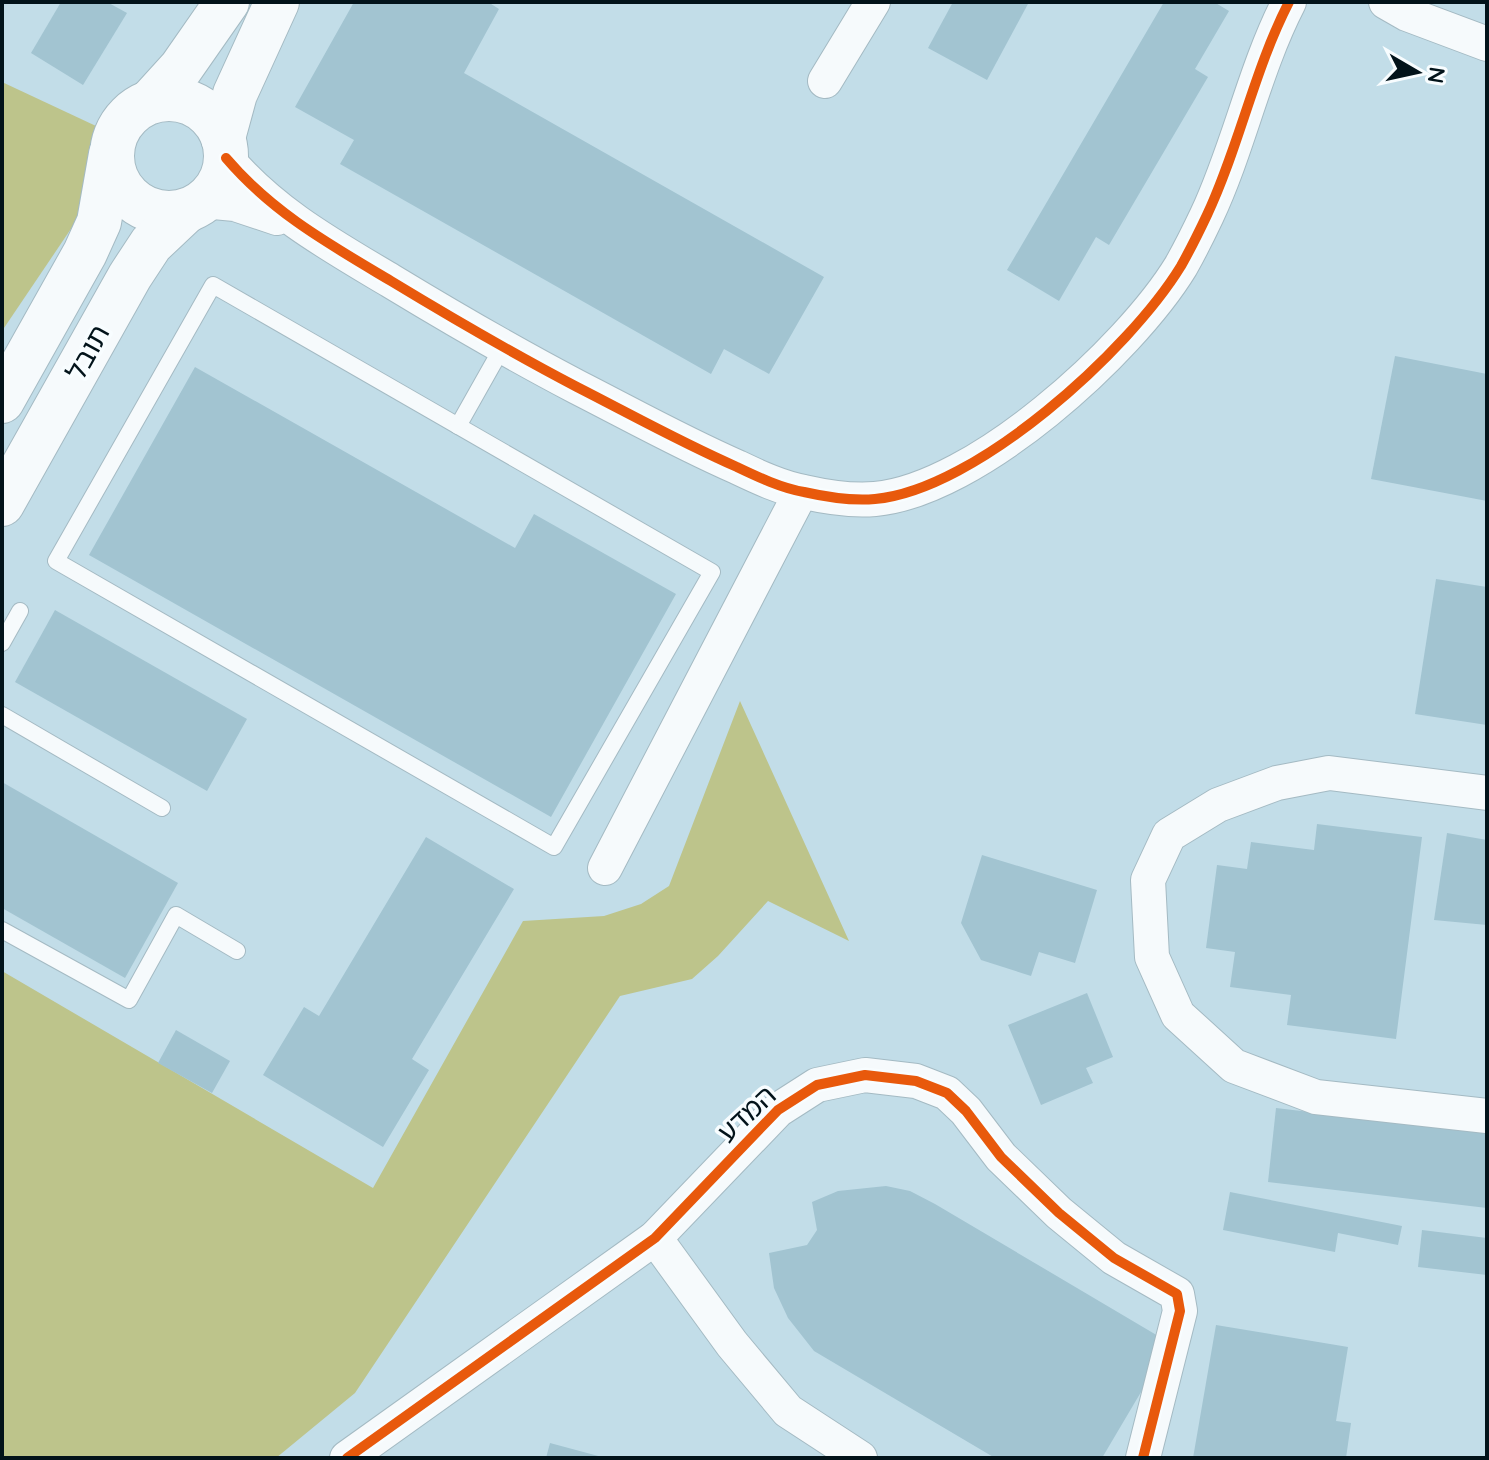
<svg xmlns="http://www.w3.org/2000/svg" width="1489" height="1460" viewBox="0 0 1489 1460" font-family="Quicksand,'Noto Sans Hebrew',sans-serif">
	<rect width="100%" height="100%" fill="#c2dde8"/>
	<g fill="#bdc48b">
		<polygon points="2,82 96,126 91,179 83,211 2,331"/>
		<polygon points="740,701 849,941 768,901 718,956 692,979 620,996 355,1393 276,1458 2,1458 2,971 373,1188 523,921 604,916 641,904 669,886"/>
	</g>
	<g fill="#a2c4d1">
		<polygon points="61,2 107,2 127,13 83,85 31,53"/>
		<polygon points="354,2 488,2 499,9 464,73 824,277 769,374 724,349 711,374 340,164 354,140 295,107"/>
		<polygon points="953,2 1029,2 987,80 928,48"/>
		<polygon points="1164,2 1214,2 1229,11 1195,69 1208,77 1109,245 1096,237 1059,301 1007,270"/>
		<polygon points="1395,356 1487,374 1487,501 1371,479"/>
		<polygon points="195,367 515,548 534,514 676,594 551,817 89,555"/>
		<polygon points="1436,579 1487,587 1487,725 1415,714"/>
		<polygon points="55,610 247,719 207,791 15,682"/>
		<polygon points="2,782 178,883 125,978 2,908"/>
		<polygon points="1317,824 1422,837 1396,1039 1287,1025 1291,995 1230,987 1235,952 1206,948 1217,865 1247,869 1251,842 1314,850"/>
		<polygon points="1447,833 1487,840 1487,925 1434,920"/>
		<polygon points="426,837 514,889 412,1059 429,1070 383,1147 263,1075 304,1007 319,1016"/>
		<polygon points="982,855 1097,890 1075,963 1039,952 1031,976 981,960 961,923"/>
		<polygon points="1087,993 1113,1057 1086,1068 1093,1083 1041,1105 1008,1025"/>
		<polygon points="176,1030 230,1061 212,1093 158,1063"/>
		<polygon points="1276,1108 1487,1133 1487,1208 1268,1182"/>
		<polygon points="886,1186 910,1191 935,1204 1170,1343 1102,1458 995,1458 814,1351 788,1318 774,1288 769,1253 807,1245 817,1230 812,1202 838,1191"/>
		<polygon points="1230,1192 1402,1226 1398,1245 1338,1233 1335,1252 1223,1230"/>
		<polygon points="1422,1230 1487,1238 1487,1275 1418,1267"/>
		<polygon points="1216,1325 1348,1347 1336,1421 1351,1423 1346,1458 1193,1458"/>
		<polygon points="550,1443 602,1457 601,1458 546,1458"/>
	</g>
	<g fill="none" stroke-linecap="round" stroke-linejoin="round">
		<defs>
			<g id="lane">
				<polygon points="213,285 712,572 554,847 56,561"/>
				<polyline points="458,426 502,348"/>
				<polyline points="2,643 20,611"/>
				<polyline points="2,715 162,808"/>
				<polyline points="2,930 129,1000 176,915 237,951"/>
			</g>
			<g id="street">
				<polyline points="1386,2 1407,14 1487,44"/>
				<polyline points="825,81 873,2"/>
				<path d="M226 158C273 213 329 244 391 281 452 318 514 354 577 387 630 414 682 443 737 467 758 477 781 488 804 492 826 497 852 501 875 499 976 490 1129 351 1181 266 1190 250 1199 232 1207 215 1239 147 1254 70 1289 2"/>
				<polyline points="203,201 235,204 277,218"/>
				<polyline points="1487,793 1329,773 1277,783 1218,805 1169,835 1148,880 1152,957 1178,1015 1234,1066 1316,1097 1487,1116"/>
				<polyline points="605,868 801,492"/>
				<polyline points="655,1238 732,1344 788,1411 860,1458"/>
				<polyline points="347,1458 655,1238 778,1110 817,1085 865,1075 916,1081 947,1093 966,1111 1001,1157 1059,1213 1114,1258 1177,1294 1180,1311 1143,1458"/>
			</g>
			<g id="secondary">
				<circle cx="169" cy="156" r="57"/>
				<polyline points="151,101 181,68 227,2"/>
				<polyline points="223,138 235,94 277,2"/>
				<polyline points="2,401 85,253 99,222 111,154"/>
				<polyline points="2,504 130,276 151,244 186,211"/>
			</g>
		</defs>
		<use href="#lane" stroke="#a4bac3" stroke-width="18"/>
		<use href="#street" stroke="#a4bac3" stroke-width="36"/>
		<use href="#secondary" stroke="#a4bac3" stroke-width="46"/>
		<use href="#lane" stroke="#f6fafc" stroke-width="16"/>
		<use href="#street" stroke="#f6fafc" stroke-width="34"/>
		<use href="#secondary" stroke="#f6fafc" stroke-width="44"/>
		<defs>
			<g id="cycleway">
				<path d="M226 158C273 213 329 244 391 281 452 318 514 354 577 387 630 414 682 443 737 467 758 477 781 488 804 492 826 497 852 501 875 499 976 490 1129 351 1181 266 1190 250 1199 232 1207 215 1239 147 1254 70 1289 2"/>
				<polyline points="347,1458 655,1238 778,1110 817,1085 865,1075 916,1081 947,1093 966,1111 1001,1157 1059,1213 1114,1258 1177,1294 1180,1311 1143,1458"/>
			</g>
		</defs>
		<use href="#cycleway" stroke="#f8fdff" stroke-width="15"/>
		<use href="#cycleway" stroke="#e8590c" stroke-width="10"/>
	</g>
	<g text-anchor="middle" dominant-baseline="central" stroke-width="7" stroke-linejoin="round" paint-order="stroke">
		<g font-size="28" fill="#02131a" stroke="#f8fdff">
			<text transform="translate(87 352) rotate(-61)">תובל</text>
			<text transform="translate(746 1113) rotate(-43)">המדע</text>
		</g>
	</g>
	<rect width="1489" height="1460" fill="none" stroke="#02131a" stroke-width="8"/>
	<g transform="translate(1417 72) rotate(99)" stroke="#f8fdff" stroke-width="6" paint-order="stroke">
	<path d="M0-6L14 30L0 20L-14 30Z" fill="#02131a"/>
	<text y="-12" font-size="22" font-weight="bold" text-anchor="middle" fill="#02131a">N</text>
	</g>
</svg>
